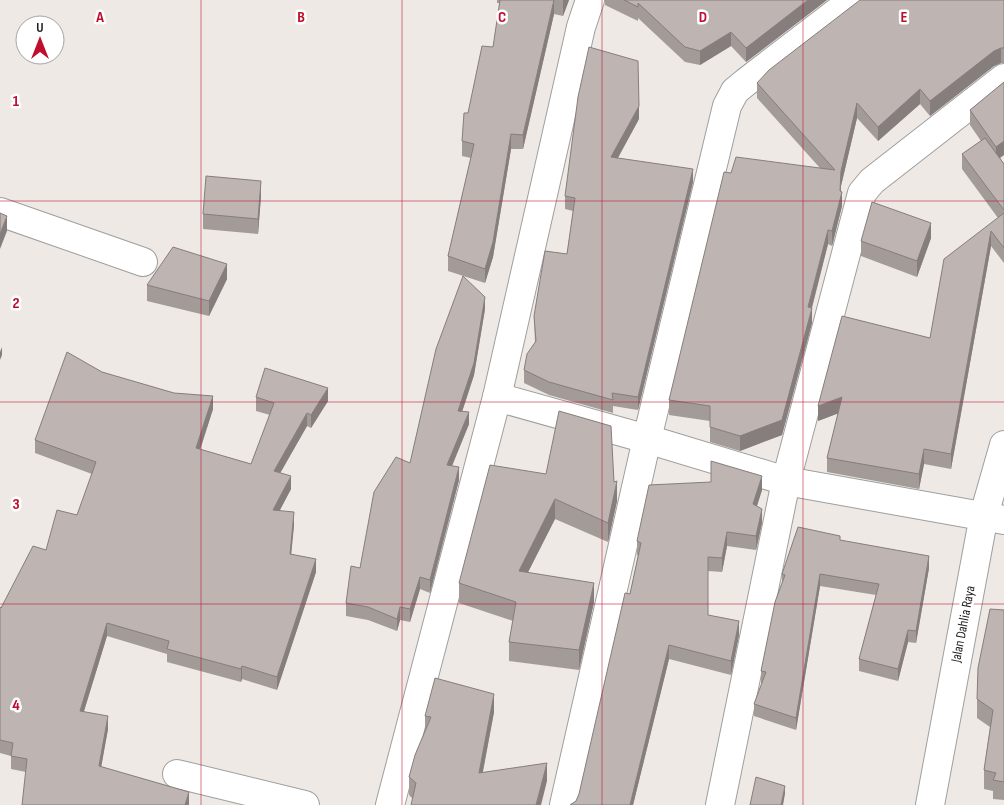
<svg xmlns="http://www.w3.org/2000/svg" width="1004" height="805" viewBox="0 0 1004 805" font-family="'Sofia Sans Condensed',sans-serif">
	<rect width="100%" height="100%" fill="#eee9e4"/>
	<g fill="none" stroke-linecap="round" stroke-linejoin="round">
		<defs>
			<g id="minor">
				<polyline points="0,212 143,262"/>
				<polyline points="497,397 647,439 786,481 1004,520"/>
				<polyline points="177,774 305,805"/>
				<polyline points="390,805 497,397 581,27 590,0"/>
				<polyline points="564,805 647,439 727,106 735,91 746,82 853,0"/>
				<polyline points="720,805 786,481 862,193 872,181 1004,78"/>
				<polyline points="930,805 984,515 1004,445"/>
			</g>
		</defs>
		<use href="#minor" stroke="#9f9f9f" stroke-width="30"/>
		<use href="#minor" stroke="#fff" stroke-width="28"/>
	</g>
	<g fill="#a39b98">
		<polygon points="497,0 569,0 563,16 554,14 523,149 511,149 493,257 485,283 448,271 448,256 471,158 462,156 462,141 468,113 493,47 500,3 497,3"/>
		<polygon points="605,0 827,0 746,62 731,46 700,65 685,62 638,18 638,21 605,5"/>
		<polygon points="1004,0 1004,63 1001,63 994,66 930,116 920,104 878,141 857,118 841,186 841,191 842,206 832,246 828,244 812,308 812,323 782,435 740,451 710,442 710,421 669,415 669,400 731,173 820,168 757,98 757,83"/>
		<polygon points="1004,82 1000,158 1004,164 1004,263 991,246 951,469 924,464 919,489 827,472 827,458 838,413 818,421 930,338 998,218 962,169 962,154 981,141 970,125 970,110"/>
		<polygon points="639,119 618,158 693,182 638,410 613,406 613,413 549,395 524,383 524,370 535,343 534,316 567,254 573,211 565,209 565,196"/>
		<polygon points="261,196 258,234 203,229 203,214"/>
		<polygon points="931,238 917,277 861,256 861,241"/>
		<polygon points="227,279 209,316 147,301 147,285"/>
		<polygon points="485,309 474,375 462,412 469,424 452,466 459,480 430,593 420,589 410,622 400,620 397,631 368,620 346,616 346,603 360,568 410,463"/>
		<polygon points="102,372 213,409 200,450 251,464 270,415 256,411 256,397 328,401 311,428 307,426 280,473 291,489 280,510 294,525 291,554 316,572 277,690 242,679 241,682 167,662 167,654 107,636 84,711 108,729 101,767 189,792 189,805 22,805 26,772 11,769 11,756 0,753 0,607 1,608 46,550 77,515 92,474 35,453 35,440"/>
		<polygon points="546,474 614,482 617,501 608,542 555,519 528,572 594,602 579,670 509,661 509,642 513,621 459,603 459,583"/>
		<polygon points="762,490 757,506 762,523 756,550 727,546 722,572 708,571 708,615 739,635 731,675 669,659 633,805 570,805 576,801 579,794 630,594 638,556 637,555 637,541"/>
		<polygon points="840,540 929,568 916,643 908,642 898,681 859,671 859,659 876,595 820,586 796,730 754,716 754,704 762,683 761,683 761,671 782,585 782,574"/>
		<polygon points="1004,610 1004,800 993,799 993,791 984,789 984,770 990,727 977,718 977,699"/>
		<polygon points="494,712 483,772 547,781 412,798 409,795 409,777 425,731 425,716"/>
	</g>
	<g fill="#857e7c">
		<polygon points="554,0 554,14 523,149 523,135"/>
		<polygon points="563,0 569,0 563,16"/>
		<polygon points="808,0 827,0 746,62 746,48"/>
		<polygon points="731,32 731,46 700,65 700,51"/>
		<polygon points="1001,48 1001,63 994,66 930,116 930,101 994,51"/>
		<polygon points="920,89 920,104 878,141 878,127"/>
		<polygon points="857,103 857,118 841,186 840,200 842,192 842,206 832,246 832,231 840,191 841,171"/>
		<polygon points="639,106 639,119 611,170 611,157"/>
		<polygon points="511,134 511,149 493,257 485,283 485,269"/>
		<polygon points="1004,141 1004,155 996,161 996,147"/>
		<polygon points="693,169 693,182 638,410 638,397"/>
		<polygon points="261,181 261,196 258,234 258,219"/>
		<polygon points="7,216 7,231 0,249 0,234"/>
		<polygon points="931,223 931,238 917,277 917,261"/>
		<polygon points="828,230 828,244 808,322 808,307"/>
		<polygon points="991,231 991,246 951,469 951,454"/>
		<polygon points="227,264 227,279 209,316 209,301"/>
		<polygon points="485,297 485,309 474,375 458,424 458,411"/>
		<polygon points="812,308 812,323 782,435 740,451 740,436"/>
		<polygon points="2,347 2,355 0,360 0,352"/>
		<polygon points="328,388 328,401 311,428 311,415"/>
		<polygon points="213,396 213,409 196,462 196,448"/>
		<polygon points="842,397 842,412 818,421 818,406"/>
		<polygon points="469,412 469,424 447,478 447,465"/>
		<polygon points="307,413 307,426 274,484 274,471"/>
		<polygon points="924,449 924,464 919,489 919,474"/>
		<polygon points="459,467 459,480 430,593 430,580"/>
		<polygon points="291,476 291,489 273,523 273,510"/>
		<polygon points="762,476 762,490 753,518 753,504"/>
		<polygon points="617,481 617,501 608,542 608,523"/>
		<polygon points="555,499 555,519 519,590 519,571"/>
		<polygon points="762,509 762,523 756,550 756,536"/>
		<polygon points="294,512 294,525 290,567 290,554"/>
		<polygon points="727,532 727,546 722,572 722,558"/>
		<polygon points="929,556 929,568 916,643 916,631"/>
		<polygon points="316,559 316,572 277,690 277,677"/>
		<polygon points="820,574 820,586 796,730 796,718"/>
		<polygon points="420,577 420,589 410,622 410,609"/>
		<polygon points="594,583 594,602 579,670 579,650"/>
		<polygon points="400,607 400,620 397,631 397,619"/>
		<polygon points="739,621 739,635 731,675 731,661"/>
		<polygon points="107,623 107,636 80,724 80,711"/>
		<polygon points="908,630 908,642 898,681 898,669"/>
		<polygon points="669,645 669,659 633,805 630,805"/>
		<polygon points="242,666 242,679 241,682 241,669"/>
		<polygon points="494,694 494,712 479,791 479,773"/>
		<polygon points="108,716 108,729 99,779 99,766"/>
		<polygon points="547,763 547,781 541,805 536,805"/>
		<polygon points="785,786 785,794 783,805 781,805"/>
		<polygon points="189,792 189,805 185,805"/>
	</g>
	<g fill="#beb4b1" stroke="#857e7c">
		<polygon points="500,0 554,0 523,135 511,134 493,242 485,269 448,256 474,144 462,141 464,113 468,113 482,46 493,47"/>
		<polygon points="624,0 808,0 746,48 731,32 700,51 685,47 638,3 638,7"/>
		<polygon points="860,0 1004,0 1004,48 1001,48 994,51 930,101 920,89 878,127 857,103 841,171 840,191 842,192 832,231 828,230 808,307 812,308 782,420 740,436 710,427 710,406 669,400 724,172 731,173 736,157 835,170 757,83 769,70"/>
		<polygon points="589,47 638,61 639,106 611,157 693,169 638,397 612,393 613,400 549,382 524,370 527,354 536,341 534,316 545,251 567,254 575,198 565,196 578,97"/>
		<polygon points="1004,82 1004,141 996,147 970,110"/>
		<polygon points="985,138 1004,164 1004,210 962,154"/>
		<polygon points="206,176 261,181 258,219 203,214"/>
		<polygon points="872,202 931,223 917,261 861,241"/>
		<polygon points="0,213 7,216 0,234"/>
		<polygon points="1004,213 1004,248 991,231 951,454 924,449 919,474 827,458 842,397 818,406 842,316 930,338 944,259"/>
		<polygon points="173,247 227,264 209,301 147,285"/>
		<polygon points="463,276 485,297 474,363 458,411 469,412 447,465 459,467 430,580 420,577 410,609 400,607 397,619 368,607 346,603 351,566 360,568 374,492 396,457 410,463 436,349"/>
		<polygon points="67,352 102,372 174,393 213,396 196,448 251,464 274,403 256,397 265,368 328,388 311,415 307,413 274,471 291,476 273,510 294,512 290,554 316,559 277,677 242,666 241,669 167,649 169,641 107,623 80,711 108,716 99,766 189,792 185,805 22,805 27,759 11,756 13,743 0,740 0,607 1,608 33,546 46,550 57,510 77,515 96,462 35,440"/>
		<polygon points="559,411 611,426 614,482 617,481 608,523 555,499 519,571 594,583 579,650 509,642 516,602 459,583 490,465 546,474"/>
		<polygon points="711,461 762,476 753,504 762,509 756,536 727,532 722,558 708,557 708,615 739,621 731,661 669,645 630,805 570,805 576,801 579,794 625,593 630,594 641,543 637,541 649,485 711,482"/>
		<polygon points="798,527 840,536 840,540 929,556 916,631 908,630 898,669 859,659 879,584 820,574 796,718 754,704 766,672 761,671 775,602 785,575 782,574"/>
		<polygon points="990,609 1004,610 1004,782 993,780 996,773 984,770 993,710 977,699 978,668"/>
		<polygon points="435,678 494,694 479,773 547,763 536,805 411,805 416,783 409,777 415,755 431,717 425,716"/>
		<polygon points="756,777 785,786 781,805 750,805"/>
	</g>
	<path fill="none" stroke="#be0d2d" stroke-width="1" stroke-opacity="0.55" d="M201 0V805M402 0V805M602 0V805M803 0V805M0 201H1004M0 402H1004M0 604H1004"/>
	<g text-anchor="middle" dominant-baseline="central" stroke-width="5" stroke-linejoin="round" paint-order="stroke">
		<g font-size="14" fill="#1e1e1e" stroke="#fff">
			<text transform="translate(963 624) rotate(-79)">Jalan Dahlia Raya</text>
		</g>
	</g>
	<g font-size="16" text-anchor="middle" font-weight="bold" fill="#be0d2d" stroke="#fff" stroke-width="5" stroke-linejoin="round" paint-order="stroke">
		<text x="100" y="22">A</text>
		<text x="301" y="22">B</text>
		<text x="502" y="22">C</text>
		<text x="703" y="22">D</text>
		<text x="904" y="22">E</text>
		<text x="16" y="106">1</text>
		<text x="16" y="308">2</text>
		<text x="16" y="509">3</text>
		<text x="16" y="710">4</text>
	</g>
	<g transform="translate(40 40)"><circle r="24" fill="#ffffff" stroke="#a5a5a5"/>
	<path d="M0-4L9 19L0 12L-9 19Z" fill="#be0d2d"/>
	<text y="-8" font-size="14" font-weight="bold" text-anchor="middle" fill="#1e1e1e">U</text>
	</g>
</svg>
